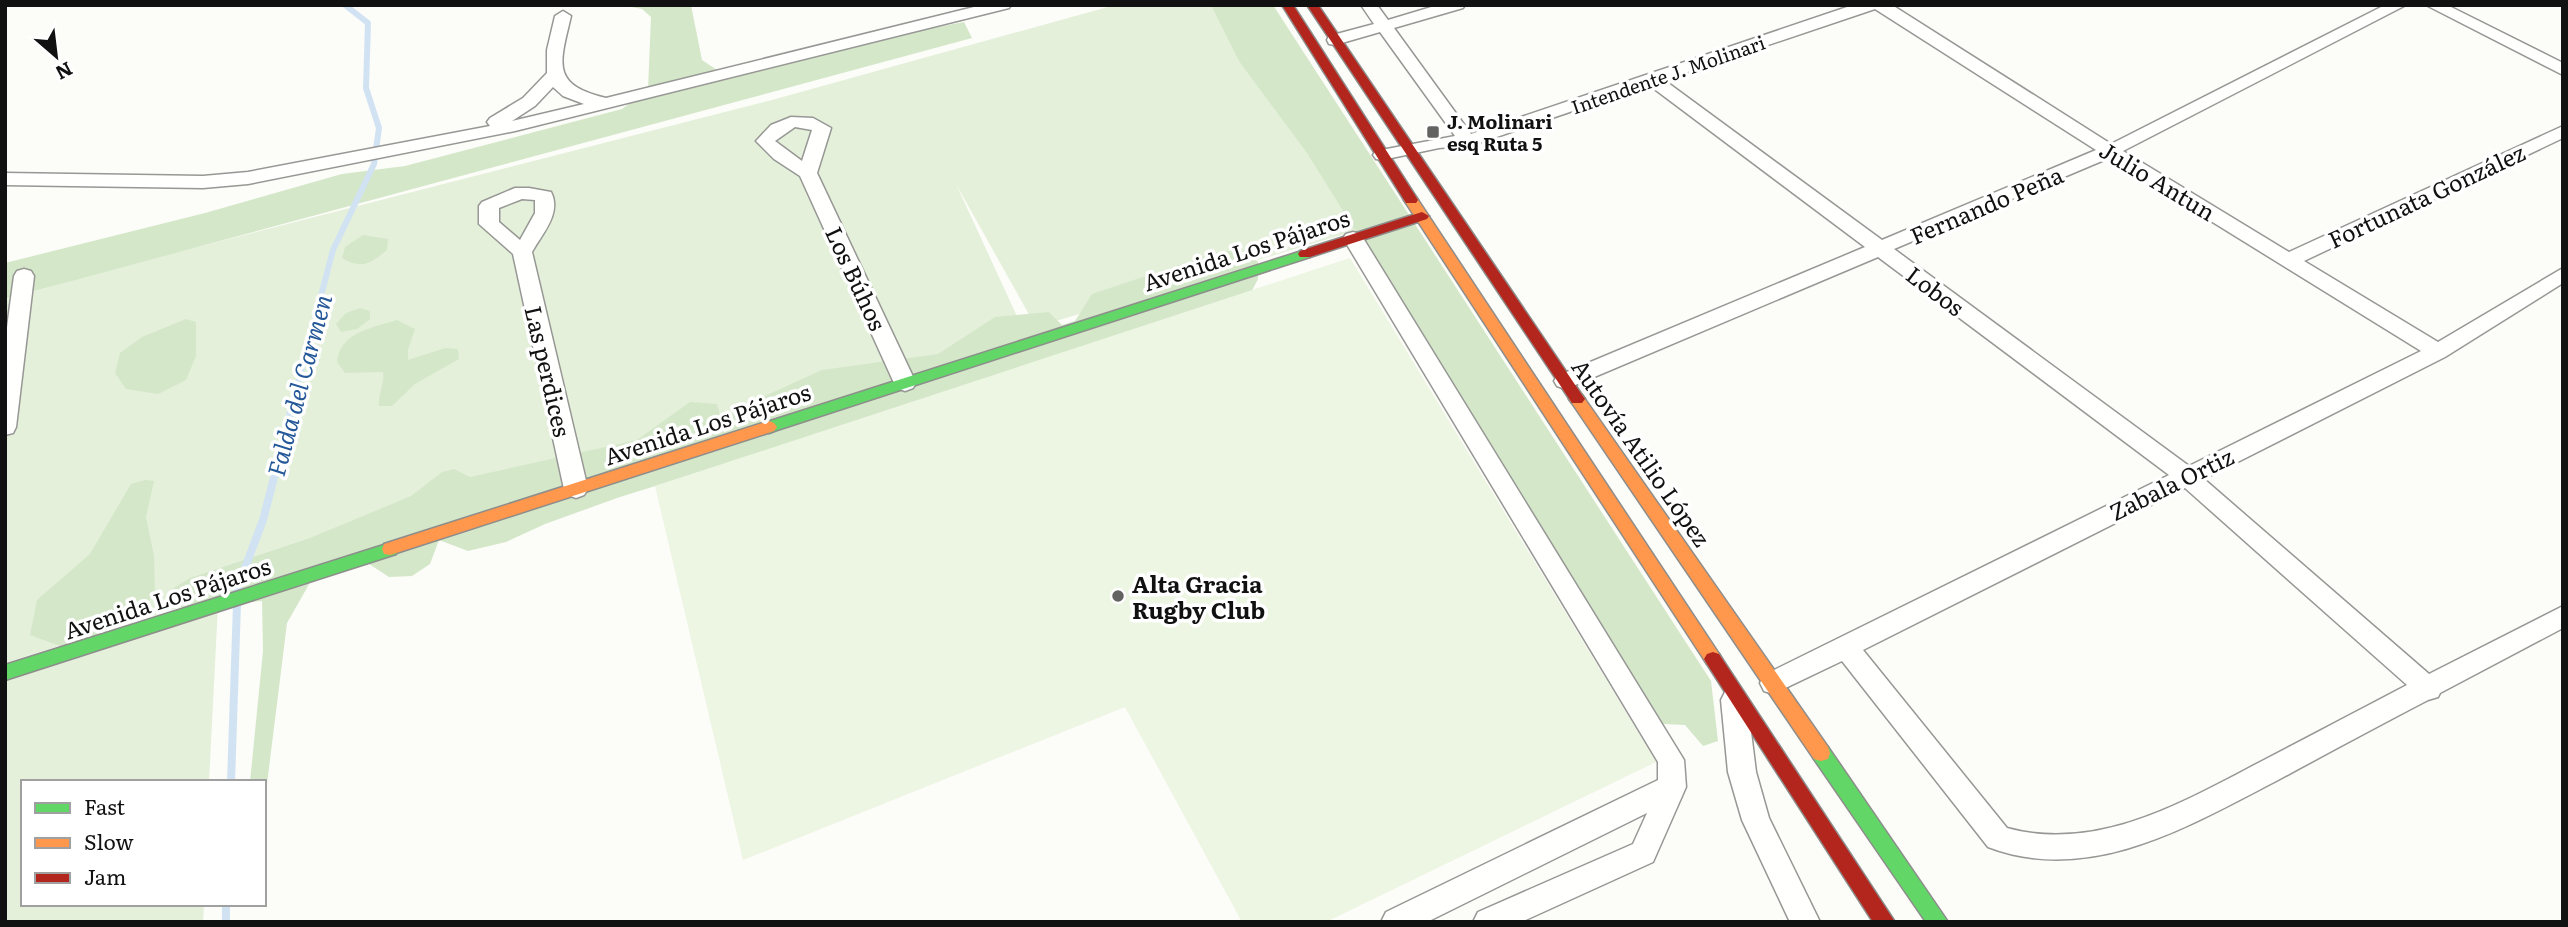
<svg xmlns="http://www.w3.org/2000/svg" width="2568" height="927" viewBox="0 0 2568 927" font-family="Literata,serif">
	<rect width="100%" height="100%" fill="#fcfcf8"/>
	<g fill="#e4f0da">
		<polygon points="1115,5 1232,5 1371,226 1036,327 956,184 1027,338 5,663 5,300 104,271 772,100"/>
		<polygon points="218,605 209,782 23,782 23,904 204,904 203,922 5,922 5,673"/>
	</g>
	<g fill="#d4e7c9">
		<polygon points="621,5 691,5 702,60 717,70 964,22 972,38 5,299 5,263 205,213 342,174 405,166 622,109 648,90 651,17 642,9"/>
		<polygon points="1211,5 1273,5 1711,681 1718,741 1703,746 1685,725 1663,724 1307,153 1239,61"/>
		<path d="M363 235 388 239 387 250C371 263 362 270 342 258L345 247Z"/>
		<polygon points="1221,251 1246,251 1258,262 1258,279 1247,300 617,498 545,524 506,542 468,551 439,540 430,564 412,576 389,577 369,564 312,579 287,623 264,808 264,782 250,782 263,651 262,601 182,608 169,591 190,578 310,538 411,496 442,472 454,469 470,477 637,440 690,402 717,404 722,422 754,401 822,370 938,354 995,317 1049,312 1062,325 1075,321 1092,294"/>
		<polygon points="360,308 370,311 370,319 357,329 341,332 336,324 346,313"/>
		<polygon points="186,319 196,322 196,356 186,380 158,394 126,389 115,373 120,353 142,337"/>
		<path d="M397 320 415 329 408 350V360L445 348 458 349 459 359 415 384 392 406H379C378 392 385 384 383 372L345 373 337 362C340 332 372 328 397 320Z"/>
		<polygon points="145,480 154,481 146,517 154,556 155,594 125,624 63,647 30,635 37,600 90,554 131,484"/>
	</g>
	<polygon fill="#edf5e3" points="1350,258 1656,762 1326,922 1242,922 1125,707 743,860 655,486"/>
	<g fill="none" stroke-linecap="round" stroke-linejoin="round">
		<polyline stroke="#d1e3f3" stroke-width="6" points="295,395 333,250 374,164 379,128 366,88 368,23 345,5"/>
		<g stroke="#d1e3f3" stroke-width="8">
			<polyline points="237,589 263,520 296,393"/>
			<polyline points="231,782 237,604"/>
			<polyline points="226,904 226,922"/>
		</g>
		<defs>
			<g id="street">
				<path d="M982 5H1011L1009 8 515 131 248 184 203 188 5 185V173L203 176 248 172 490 126 487 122 490 118 523 98 547 73V50L555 16 563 11 571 16C560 63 550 85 606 98ZM553 87 563 96 584 104 512 121 535 106Z"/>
				<path d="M1361 5H1377L1388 20 1438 5H1465L1463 8 1394 28 1471 134 1853 5H1892L2111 144 2385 5H2406L2123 151 2289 252 2563 126V138L2304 261 2438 342 2563 268V283L2445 357 2204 479 2429 674 2563 606V628L2440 693 2438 697 2428 700C2378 726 2328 753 2278 780 2189 826 2090 886 1988 847L1842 661 1773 694 1764 691 1760 683 1764 675 2169 475 1878 257 1573 386 1565 389 1557 386 1554 381 1557 376 1865 247 1649 85 1473 145 1439 148 1382 160 1376 159 1373 155 1376 151 1455 136 1380 32 1335 45 1329 44 1327 40 1329 36 1374 24ZM1875 9 2096 150 1882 240 1664 80ZM2109 158 2421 351 2189 466 1894 249ZM2185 488 2407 685C2359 710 2312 735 2264 760 2185 801 2099 853 2007 828L1863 650Z"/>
				<polygon points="2426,5 2447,5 2563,63 2563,75"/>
				<path d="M791 117 813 118 831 128 817 173 916 383 913 388 905 391 897 388 894 383 800 176 774 159 756 141 771 125ZM795 127 812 130 802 161 775 141Z"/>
				<path d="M515 188H529L551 192C562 213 542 234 532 252L588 489 584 495 576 498 568 495 564 489 513 254 479 224V206L482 202ZM522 199 535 200V213L520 240 499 222V208Z"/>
				<polygon points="1353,232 1360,234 1363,238 1684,760 1686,787 1653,862 1521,922 1473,922 1478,912 1633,844 1647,813 1427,922 1381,922 1386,912 1658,780 1658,762 1343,238 1346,234"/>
				<polygon points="24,269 31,271 34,276 16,427 13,433 5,435 5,342 14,276 17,271"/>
				<polygon points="1734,689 1743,692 1747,700 1756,772 1769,818 1820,922 1790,922 1742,820 1728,772 1721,700 1725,692"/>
			</g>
			<g id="fast">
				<polygon points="1305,250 1312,254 1310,257 774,431 769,433 761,427 764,423"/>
				<polygon points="390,543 396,544 398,549 396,554 5,680 5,665"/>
				<polygon points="1821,745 1828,747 1948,922 1926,922 1814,759 1812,753 1814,747"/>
			</g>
			<g id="slow">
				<polygon points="1411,196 1416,197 1719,654 1722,659 1719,664 1713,666 1707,664 1404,200"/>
				<polygon points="1577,394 1582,395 1828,747 1830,753 1828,759 1821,761 1814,759 1572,403 1569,399"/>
				<polygon points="769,421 774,423 777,427 774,431 390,555 384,554 382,549 384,544"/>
			</g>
			<g id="jam">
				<polygon points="1282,5 1293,5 1418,200 1416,203 1406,203"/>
				<polygon points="1307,5 1318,5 1582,395 1585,399 1582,403 1572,403"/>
				<polygon points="1422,212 1429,216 1427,219 1310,257 1300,257 1298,254 1300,251"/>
				<polygon points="1713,652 1719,654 1895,922 1873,922 1707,664 1704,659 1707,654"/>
			</g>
		</defs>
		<use href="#street" stroke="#979795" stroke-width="3"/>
		<use href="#fast" stroke="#8d8d8c" stroke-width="3"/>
		<use href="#slow" stroke="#8d8d8c" stroke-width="3"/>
		<use href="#jam" stroke="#8d8d8c" stroke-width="3"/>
		<use href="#street" fill="#fffffe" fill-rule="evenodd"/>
		<use href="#fast" fill="#63d668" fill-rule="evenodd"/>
		<use href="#slow" fill="#ff974d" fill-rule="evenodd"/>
		<use href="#jam" fill="#b3261e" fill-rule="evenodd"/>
	</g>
	<g fill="#636362" stroke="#fff" stroke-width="2.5">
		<rect x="1426" y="125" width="14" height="14" rx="3.5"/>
		<circle cx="1118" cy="596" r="7"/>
	</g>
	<g text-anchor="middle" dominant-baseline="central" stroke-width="7" stroke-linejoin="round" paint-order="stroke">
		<g font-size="19" fill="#111" stroke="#fff">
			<text transform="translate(1668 74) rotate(-19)">Intendente J. Molinari</text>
		</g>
		<g font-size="19" font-weight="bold" fill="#111" stroke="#fff" text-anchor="start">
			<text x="1447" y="121">J. Molinari<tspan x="1447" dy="22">esq Ruta 5</tspan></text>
		</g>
		<g font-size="23" fill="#111" stroke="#fff">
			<text transform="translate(2158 180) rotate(31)">Julio Antun</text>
			<text transform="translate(2426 195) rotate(-25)">Fortunata González</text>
			<text transform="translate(1986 204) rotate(-23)">Fernando Peña</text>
			<text transform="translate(1246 249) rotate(-18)">Avenida Los Pájaros</text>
			<text transform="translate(857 278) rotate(65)">Los Búhos</text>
			<text transform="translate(1936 290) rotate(37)">Lobos</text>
			<text transform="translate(549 371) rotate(77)">Las perdices</text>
			<text transform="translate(707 423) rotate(-18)">Avenida Los Pájaros</text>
			<text transform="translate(1642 452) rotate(55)">Autovía Atilio López</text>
			<text transform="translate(2171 483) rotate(-26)">Zabala Ortiz</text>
			<text transform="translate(167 597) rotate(-18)">Avenida Los Pájaros</text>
		</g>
		<g font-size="23" font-weight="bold" fill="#111" stroke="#fff" text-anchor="start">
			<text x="1132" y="583">Alta Gracia<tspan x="1132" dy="26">Rugby Club</tspan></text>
		</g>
		<g font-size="24" font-style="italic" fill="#245898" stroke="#fff">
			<text transform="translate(298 385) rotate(-75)">Falda del Carmen</text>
		</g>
	</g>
	<rect width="2568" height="927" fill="none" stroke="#111111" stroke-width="14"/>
	<rect x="21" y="780" width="245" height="126" fill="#ffffff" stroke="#a0a0a0" stroke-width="2"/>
	<rect x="35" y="803" width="35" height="10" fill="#63d668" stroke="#a0a0a0" stroke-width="2"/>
	<text x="84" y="815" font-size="21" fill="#111111">Fast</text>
	<rect x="35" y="838" width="35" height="10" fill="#ff974d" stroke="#a0a0a0" stroke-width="2"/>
	<text x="84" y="850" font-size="21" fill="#111111">Slow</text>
	<rect x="35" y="873" width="35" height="10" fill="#b3261e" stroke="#a0a0a0" stroke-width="2"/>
	<text x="84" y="885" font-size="21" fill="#111111">Jam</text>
	<g transform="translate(56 56) rotate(152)" stroke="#ffffff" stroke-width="5" paint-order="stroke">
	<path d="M0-5L12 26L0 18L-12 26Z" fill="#111111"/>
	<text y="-10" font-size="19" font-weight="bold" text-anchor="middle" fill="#111111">N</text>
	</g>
</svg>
